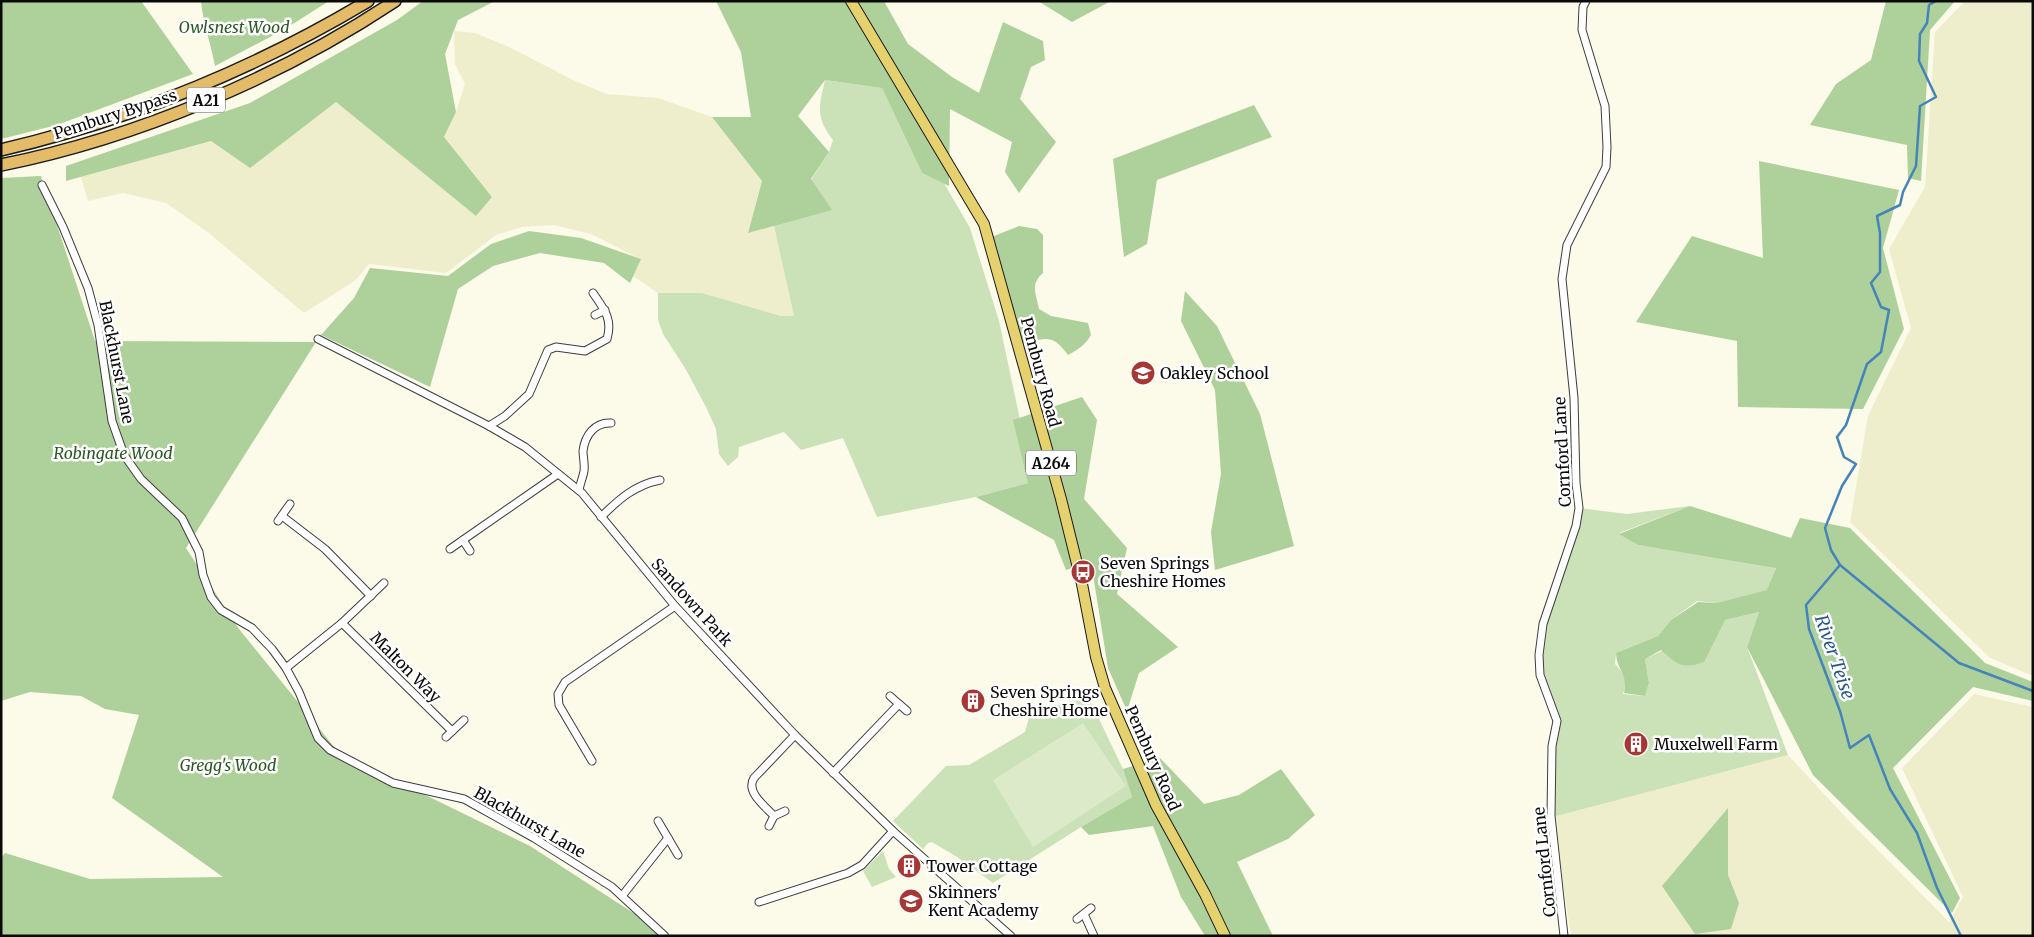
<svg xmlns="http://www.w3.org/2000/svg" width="2034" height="937" viewBox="0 0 2034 937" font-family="Merriweather,serif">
	<rect width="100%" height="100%" fill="#fcfae9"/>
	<g fill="#eeeecd">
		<polygon points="1965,1 2033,1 2033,676 1990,658 1850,522 1868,416 1911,328 1889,249 1925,187 1935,32"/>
		<polygon points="454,31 475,33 511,48 575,81 607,94 658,98 712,117 762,181 748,232 774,226 794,316 781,316 702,293 658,293 633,276 640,259 591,234 553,225 522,227 496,235 446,273 369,264 356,280 304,313 209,233 166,203 123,193 88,201 81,177 211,141 250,167 336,102 476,216 492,197 444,137 456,112 465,84 455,64"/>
		<polygon points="1974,694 2033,707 2033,936 1571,936 1553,817 1788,755 1852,824 1949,922 1963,897 1902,768"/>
	</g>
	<g fill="#cbe1b8">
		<path d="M825 80 882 88 922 173 944 183 970 228 999 321 1019 415 1028 483 976 497 877 517 843 438 801 450 784 432 739 447 738 457 728 466 719 454 716 429 706 407 685 368 663 334 658 320V293H702L781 316H794L774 226 790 213 829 152 833 140C815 116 819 107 825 80Z"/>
		<path d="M1690 506 1619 533 1638 545 1776 567 1768 590 1716 603 1697 601 1671 620 1658 636 1616 653 1615 664C1626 676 1627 679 1623 694L1645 696 1649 683 1645 659 1725 620 1759 612 1747 647 1788 755 1553 817 1552 746 1557 721 1540 675 1543 624 1579 508 1627 514Z"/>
		<polygon points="1076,695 1084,698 1088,696 1123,769 1132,797 1081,827 993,883 957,857 932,842 928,843 923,849 893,821 946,766 969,765 1025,732 1030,714 1072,701"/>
		<polygon points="883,851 889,869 896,877 872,887 863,871"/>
	</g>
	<g fill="#aed09a">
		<polygon points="1,1 141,1 193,74 57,125 1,139"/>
		<path d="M201 1H329L285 29 215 66C211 44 203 23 201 1Z"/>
		<polygon points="423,1 495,1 458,20 445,54 456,112 444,137 492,197 476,216 336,102 250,168 211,141 66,181 66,166 250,103 397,20"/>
		<polygon points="716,1 884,1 908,44 952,77 979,93 1003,22 1043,41 1045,60 1031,67 1020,99 1056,142 1019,193 1005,172 1012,142 950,109 949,186 922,173 882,88 825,80 798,116 829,152 811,179 832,210 748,233 762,181 712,117 751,117 741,52"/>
		<polygon points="1038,1 1111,1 1072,22"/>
		<polygon points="1886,1 1955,1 1930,30 1921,181 1908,178 1907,145 1810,125 1836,84 1871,60"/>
		<polygon points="1254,105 1272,137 1157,180 1147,244 1124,257 1113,159"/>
		<polygon points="1759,161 1899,190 1883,248 1904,329 1863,409 1738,407 1737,341 1636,322 1692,236 1763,258"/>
		<polygon points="41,176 95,341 316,342 186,548 239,629 339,753 530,846 669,936 1,936 1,858 5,853 90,879 223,877 112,798 139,715 105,709 81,696 30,692 1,701 1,178"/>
		<path d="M1019 226 1037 229 1043 235V273C1030 284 1036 294 1039 309L1051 316 1088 323 1091 335C1086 344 1078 350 1068 355 1051 331 1044 340 1018 344L989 238Z"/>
		<polygon points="529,231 581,238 641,259 630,283 604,263 540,253 493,266 458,289 430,387 321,335 354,298 370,268 448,276 491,244"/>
		<polygon points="1185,291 1217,326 1260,414 1294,546 1215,570 1211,532 1221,474 1215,390 1181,321"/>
		<polygon points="1082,397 1097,420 1084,499 1127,548 1117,594 1178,647 1139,673 1127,711 1108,668 1091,562 1066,570 1054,540 976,497 1028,483 1013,420"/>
		<path d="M1690 506 1791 538 1800 518 1850 528 1985 663 2033 682V701L1973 687 1893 768 1960 898 1952 913 1813 775 1747 647 1759 612 1725 620 1704 662C1682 670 1677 664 1661 650L1645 659 1649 683 1645 696 1624 693C1628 671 1617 672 1616 653L1658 636 1671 620 1698 602 1716 603 1767 590 1776 568 1638 545 1619 534Z"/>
		<polygon points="1160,758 1204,804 1239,795 1281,769 1315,815 1288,839 1237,862 1273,936 1205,936 1181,897 1153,826 1089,835 1081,827 1132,797 1123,769"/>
		<polygon points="1728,808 1728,875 1739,903 1731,929 1695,934 1662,886"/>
	</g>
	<polygon fill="#dceac9" points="1083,723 1126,786 1033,847 993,780"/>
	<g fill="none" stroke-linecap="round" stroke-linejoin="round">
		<g stroke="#4584ba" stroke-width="2.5">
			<polyline points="1936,1 1929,5 1927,23 1920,34 1919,61 1936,97 1920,106 1916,166 1903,192 1900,205 1877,216 1880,233 1880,272 1871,283 1881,307 1889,310 1881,352 1867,364 1846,425 1837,437 1844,457 1856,464 1842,486 1825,528 1831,550 1840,565 1959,663 2033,691"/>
			<polyline points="1840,565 1806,605 1809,629 1840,711 1850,748 1869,735 1890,789 1917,833 1937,888 1961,936"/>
		</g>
		<defs>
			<g id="minor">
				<polyline points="42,185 63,227 88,288 98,325 112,421 124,455 141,479 182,518 199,552 203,575 211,597 221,610 252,628 272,649 286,668 299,692 318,738 330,750 393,783 464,799 534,838 612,887 665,936"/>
				<polyline points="595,315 605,310"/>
				<polyline points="318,339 489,426 525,447 582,493 675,606 795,735 893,831 1011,936"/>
				<path d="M489 426 505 416 529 394 548 350 556 347 585 351 607 339C613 319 604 309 593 293"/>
				<path d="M579 490C580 484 583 477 584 471 585 464 583 457 583 451 585 435 595 422 611 423"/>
				<polyline points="282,516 325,549 371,596"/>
				<path d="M601 517C619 499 635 485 660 480"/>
				<polyline points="278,521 290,504"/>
				<polyline points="463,540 470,551"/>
				<polyline points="450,549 558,474"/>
				<polyline points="342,623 452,731"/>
				<polyline points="286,668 342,623 384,583"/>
				<polyline points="899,704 907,711"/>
				<polyline points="446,737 464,720"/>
				<polyline points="592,761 559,705 558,694 565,682 675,606"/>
				<polyline points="833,773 899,704 890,696"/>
				<path d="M785 811 774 816C766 807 745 792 754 778L795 735"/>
				<polyline points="658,821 678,855"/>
				<polyline points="769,826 774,816"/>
				<polyline points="622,896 668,838"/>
				<polyline points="759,902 848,873 862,865 893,831"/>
				<polyline points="1084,914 1094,936"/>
				<polyline points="1077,919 1091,908"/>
				<polyline points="1564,936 1551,816 1552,746 1557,721 1540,675 1539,655 1543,624 1576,526 1579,508 1576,483 1574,398 1562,279 1567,245 1606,167 1607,147 1605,106 1582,30 1583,7 1586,1"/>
			</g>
			<polyline id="primary" points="851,1 984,224 1061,499 1082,584 1096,657 1105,688 1156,805 1205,894 1225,936"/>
			<g id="trunk">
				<path d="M1 150C132 119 253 70 368 1"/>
				<path d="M1 165C136 138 281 77 395 1"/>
			</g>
		</defs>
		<use href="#minor" stroke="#3d3d3d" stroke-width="9"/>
		<use href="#primary" stroke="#1b1b1b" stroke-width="12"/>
		<use href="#trunk" stroke="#1b1b1b" stroke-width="14"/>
		<use href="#minor" stroke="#fff" stroke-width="7"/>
		<use href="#primary" stroke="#e6d16f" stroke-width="10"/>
		<use href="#trunk" stroke="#e4bb69" stroke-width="11"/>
	</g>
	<defs>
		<symbol id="school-disc" viewBox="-11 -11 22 22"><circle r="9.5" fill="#a63735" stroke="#fff"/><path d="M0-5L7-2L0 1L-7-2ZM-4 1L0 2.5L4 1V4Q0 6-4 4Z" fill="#fff"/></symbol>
		<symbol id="bus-disc" viewBox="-11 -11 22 22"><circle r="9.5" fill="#a63735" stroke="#fff"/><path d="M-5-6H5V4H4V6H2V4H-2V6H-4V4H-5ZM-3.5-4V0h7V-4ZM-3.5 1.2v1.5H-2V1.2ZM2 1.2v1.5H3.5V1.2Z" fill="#fff"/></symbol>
		<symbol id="building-disc" viewBox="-11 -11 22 22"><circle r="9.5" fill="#a63735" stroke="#fff"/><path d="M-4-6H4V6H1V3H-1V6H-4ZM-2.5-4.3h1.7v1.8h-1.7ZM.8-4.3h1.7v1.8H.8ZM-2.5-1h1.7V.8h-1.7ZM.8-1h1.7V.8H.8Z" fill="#fff"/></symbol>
	</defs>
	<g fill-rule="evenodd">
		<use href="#school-disc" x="1129" y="359" width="28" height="28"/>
		<use href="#bus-disc" x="1069" y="558" width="28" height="28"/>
		<use href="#building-disc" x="959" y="687" width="28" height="28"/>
		<use href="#building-disc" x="1622" y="730" width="28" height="28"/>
		<use href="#building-disc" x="895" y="852" width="28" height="28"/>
		<use href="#school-disc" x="897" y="887" width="28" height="28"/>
	</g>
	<g text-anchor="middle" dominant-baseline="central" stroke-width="5" stroke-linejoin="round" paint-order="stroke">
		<g fill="#fff" stroke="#545454" stroke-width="1">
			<rect x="187" y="87.5" width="38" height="25" rx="4"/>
			<rect x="1026" y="450.5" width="50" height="25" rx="4"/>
		</g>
		<g font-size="15" font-weight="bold" fill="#0a0a0a">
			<text x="206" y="100">A21</text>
			<text x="1051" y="463">A264</text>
		</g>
		<g font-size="16" font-style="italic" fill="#2b5824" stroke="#fff">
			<text x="234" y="27">Owlsnest Wood</text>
			<text x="113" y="453">Robingate Wood</text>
			<text x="228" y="765">Gregg's Wood</text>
		</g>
		<g font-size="16" fill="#0a0a0a" stroke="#fff">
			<text transform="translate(115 114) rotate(-18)">Pembury Bypass</text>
			<text transform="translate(117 362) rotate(79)">Blackhurst Lane</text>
			<text transform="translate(1041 372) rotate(75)">Pembury Road</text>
			<text transform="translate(1562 452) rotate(-93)">Cornford Lane</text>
			<text transform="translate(692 602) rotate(48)">Sandown Park</text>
			<text transform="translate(406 667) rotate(45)">Malton Way</text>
			<text transform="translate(1153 758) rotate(66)">Pembury Road</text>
			<text transform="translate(530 822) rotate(30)">Blackhurst Lane</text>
			<text transform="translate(1544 862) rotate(-96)">Cornford Lane</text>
		</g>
		<g font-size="16" fill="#0a0a0a" stroke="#fff" text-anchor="start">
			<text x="1160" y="373">Oakley School</text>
			<text x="1100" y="563">Seven Springs<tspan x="1100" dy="18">Cheshire Homes</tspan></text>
			<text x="990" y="692">Seven Springs<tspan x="990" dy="18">Cheshire Home</tspan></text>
			<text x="1654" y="744">Muxelwell Farm</text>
			<text x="926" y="866">Tower Cottage</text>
			<text x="928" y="892">Skinners'<tspan x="928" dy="18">Kent Academy</tspan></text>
		</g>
		<g font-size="18" font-style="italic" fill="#25578a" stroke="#fff">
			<text transform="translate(1835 657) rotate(71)">River Teise</text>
		</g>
	</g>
	<rect width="2034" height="937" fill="none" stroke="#0a0a0a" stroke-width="5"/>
</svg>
